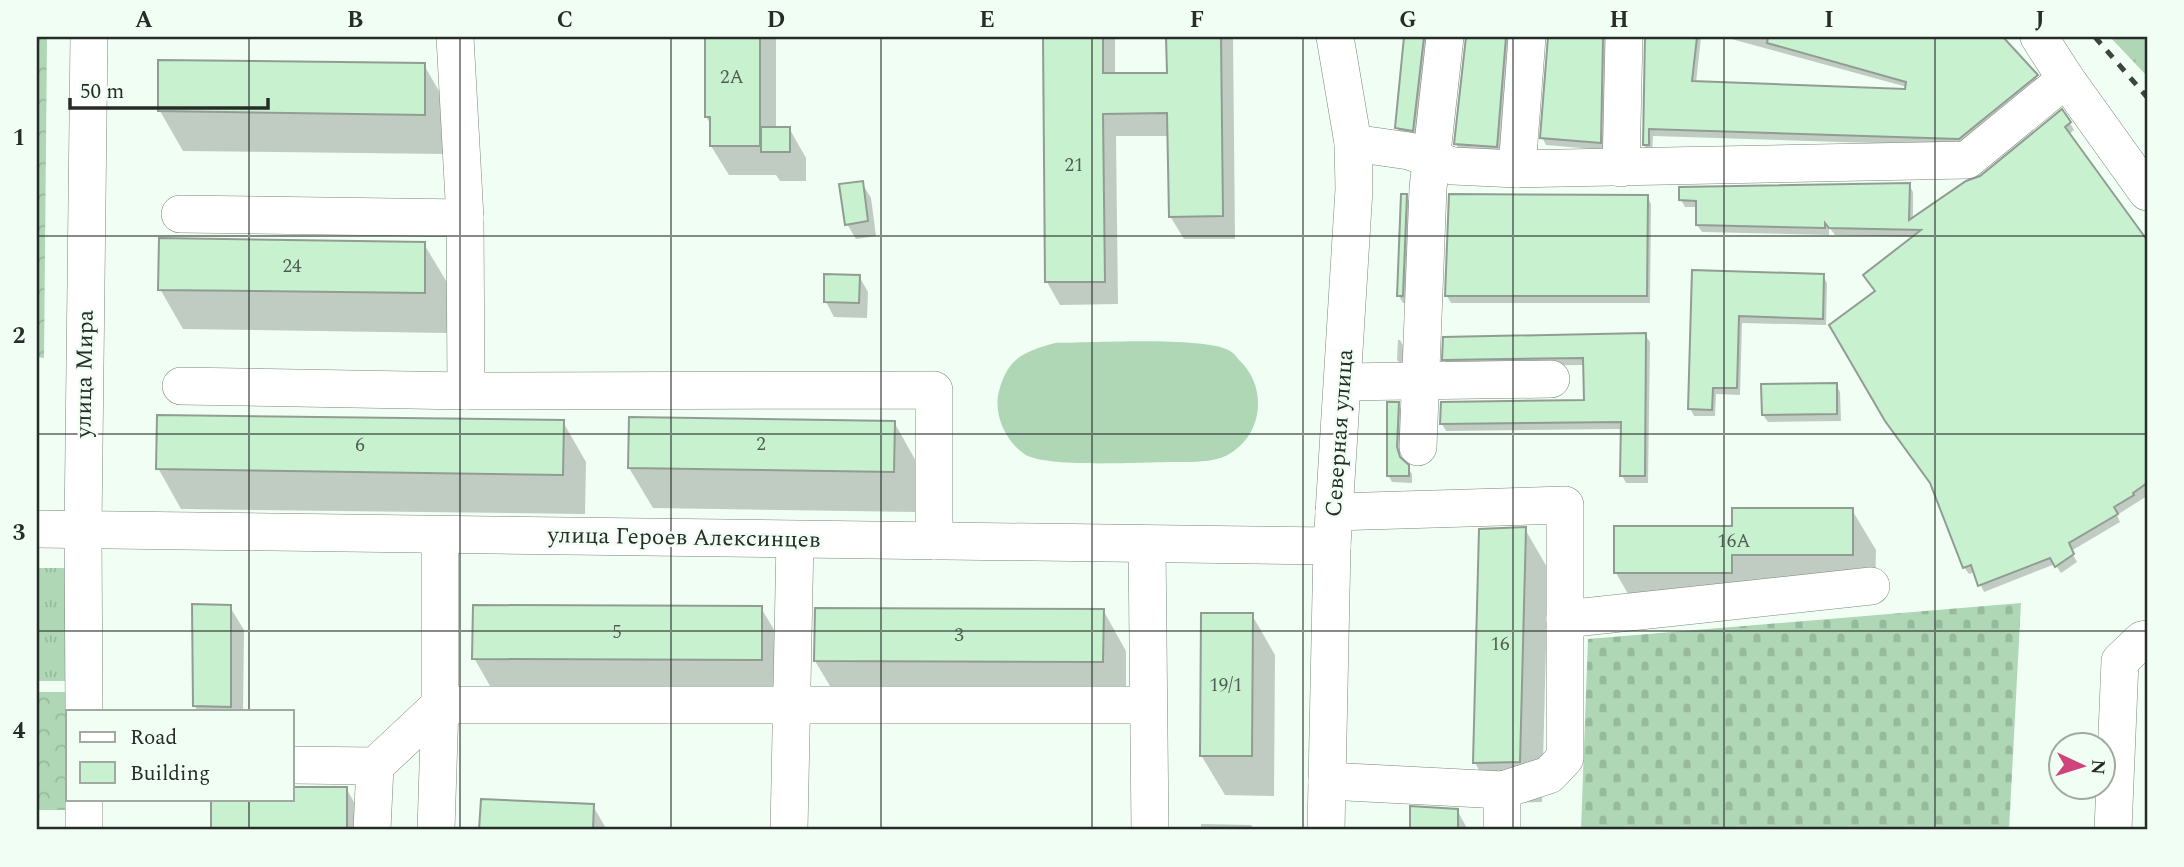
<svg xmlns="http://www.w3.org/2000/svg" width="2184" height="867" viewBox="0 0 2184 867" font-family="Spectral,serif">
	<defs>
		<pattern id="grass-tufts" width="24" height="20" patternUnits="userSpaceOnUse" patternTransform="scale(1.75)"><rect width="24" height="20" fill="#afd7b6"/><path d="M3 7l-1-3M5 7V3M7 7l1-3M15 17l-1-3M17 17v-4M19 17l1-3" fill="none" stroke="#97b99c"/></pattern>
		<pattern id="forest-crowns" width="20" height="18" patternUnits="userSpaceOnUse" patternTransform="scale(1.75)"><rect width="20" height="18" fill="#afd7b6"/><path d="M2 6a3 3 0 1 1 6 0M12 15a3 3 0 1 1 6 0" fill="none" stroke="#97b99c"/></pattern>
		<pattern id="cemetery-stones" width="16" height="16" patternUnits="userSpaceOnUse" patternTransform="scale(1.75)"><rect width="16" height="16" fill="#afd7b6"/><path d="M2 7V4a2 2 0 0 1 4 0v3zM10 15v-3a2 2 0 0 1 4 0v3z" fill="#97b99c"/></pattern>
	</defs>
	<rect width="100%" height="100%" fill="#f1fef3"/>
	<g fill="url(#grass-tufts)">
		<polygon points="2110,37 2147,37 2147,76"/>
		<rect x="37" y="568" width="30" height="113"/>
	</g>
	<g fill="url(#forest-crowns)">
		<polygon points="37,37 47,37 44,358 37,357"/>
		<polygon points="37,692 70,692 69,810 37,810"/>
	</g>
	<polygon fill="url(#cemetery-stones)" points="2021,603 2009,830 1581,830 1588,639"/>
	<path fill="#afd7b6" d="M1055 343C1090 343 1205 336 1230 351 1234 353 1238 359 1241 362 1267 388 1263 433 1231 453 1216 463 1192 462 1174 462 1142 462 1050 468 1026 455 1005 442 993 413 999 391 1008 357 1024 352 1055 343Z"/>
	<g fill="#0003">
		<polygon points="706,37 776,37 776,129 789,128 806,158 806,181 780,181 776,175 729,175 711,146 712,126 706,117"/>
		<polygon points="1044,37 1115,37 1115,75 1168,74 1168,37 1233,37 1235,239 1184,239 1170,216 1169,136 1116,136 1118,304 1060,305 1047,282"/>
		<polygon points="1405,37 1430,37 1417,137 1401,135 1397,127"/>
		<polygon points="1467,37 1512,37 1501,154 1460,151 1456,144"/>
		<polygon points="1549,37 1609,37 1604,150 1546,145 1542,137"/>
		<polygon points="1647,37 1701,37 1696,83 1906,90 1907,87 1724,37 2001,37 2041,83 1964,146 1653,136 1652,152 1648,152 1644,145"/>
		<polygon points="424,65 447,105 447,154 183,151 160,111"/>
		<polygon points="2070,123 2074,130 2068,135 2147,243 2147,496 2117,515 2120,522 2071,551 2077,562 2061,573 2055,564 1984,592 1975,572 1969,574 1964,567 1933,486 1877,292 1916,237 1835,235 1829,227 1829,235 1702,232 1697,225 1698,207 1685,207 1681,200 1909,185 1913,192 1913,220"/>
		<polygon points="862,183 871,198 876,236 856,239 847,224"/>
		<polygon points="1406,196 1410,203 1406,303 1403,303 1399,296"/>
		<polygon points="1647,196 1651,204 1650,303 1451,303 1447,296"/>
		<polygon points="424,244 448,284 447,333 183,329 160,289"/>
		<polygon points="1694,272 1823,276 1827,283 1826,325 1742,323 1740,395 1716,394 1715,416 1694,416 1690,408"/>
		<polygon points="859,276 868,292 867,318 834,317 826,302"/>
		<polygon points="1645,335 1650,342 1648,483 1626,483 1622,475 1622,429 1446,431 1442,424 1586,401 1585,365 1448,366 1444,359"/>
		<polygon points="1398,340 1400,340 1404,347 1404,367 1397,360"/>
		<polygon points="1836,385 1840,392 1841,421 1768,422 1763,415"/>
		<polygon points="1398,404 1402,411 1400,456 1402,461 1412,474 1412,483 1392,482 1388,475"/>
		<polygon points="563,422 586,462 585,514 181,509 158,468"/>
		<polygon points="894,422 917,463 917,512 653,508 629,468"/>
		<polygon points="1852,510 1876,550 1875,595 1639,613 1616,573 1734,528"/>
		<polygon points="1525,529 1548,569 1542,802 1498,803 1475,763"/>
		<polygon points="230,607 244,630 243,711 198,711 194,705"/>
		<polygon points="761,608 785,648 784,699 497,698 474,658"/>
		<polygon points="1103,610 1126,651 1126,702 839,701 815,661"/>
		<polygon points="1252,615 1275,655 1274,796 1225,795 1201,755"/>
		<polygon points="2147,708 2147,830 2145,830"/>
		<polygon points="346,788 359,811 359,830 212,830 212,799 292,799"/>
		<polygon points="482,801 593,806 607,830 481,830"/>
		<polygon points="1412,808 1457,810 1468,830 1412,830"/>
		<polygon points="1201,824 1251,825 1254,830 1201,830"/>
	</g>
	<g fill="#c8f2cf" stroke="#919d93" stroke-width="2">
		<polygon points="705,37 760,37 760,146 710,146 710,117 705,117"/>
		<polygon points="1043,37 1103,37 1103,73 1167,73 1166,37 1221,37 1223,216 1169,217 1167,113 1103,114 1105,282 1045,282"/>
		<polygon points="1404,37 1424,37 1413,131 1395,128"/>
		<polygon points="1466,37 1506,37 1497,147 1454,144"/>
		<polygon points="1548,37 1603,37 1601,143 1540,138"/>
		<polygon points="1645,37 1697,37 1692,81 1905,89 1906,82 1767,43 1768,37 2003,37 2038,75 1959,139 1649,129 1649,145 1643,145"/>
		<polygon points="158,60 425,63 425,115 158,111"/>
		<polygon points="2062,109 2071,122 2065,127 2147,240 2147,483 2133,493 2134,495 2114,507 2118,514 2069,543 2074,554 2055,567 2050,558 1978,586 1971,565 1963,568 1930,483 1885,421 1829,325 1875,291 1863,275 1921,230 1829,228 1825,223 1825,228 1696,225 1696,201 1679,200 1679,187 1910,183 1909,220 1966,181 1980,176"/>
		<rect x="761" y="127" width="29" height="25"/>
		<polygon points="863,181 868,221 845,225 839,184"/>
		<polygon points="1401,194 1407,194 1403,296 1397,296"/>
		<polygon points="1449,194 1648,195 1647,296 1445,296"/>
		<polygon points="159,238 425,242 425,293 158,290"/>
		<polygon points="1692,270 1824,274 1823,319 1739,316 1737,388 1713,388 1712,410 1688,409"/>
		<polygon points="824,274 860,275 859,303 824,302"/>
		<polygon points="1646,333 1645,476 1620,476 1621,422 1440,424 1441,402 1584,400 1583,358 1442,360 1443,337"/>
		<polygon points="1837,383 1837,414 1762,415 1761,384"/>
		<polygon points="1387,402 1399,402 1397,447 1400,457 1409,465 1409,476 1387,476"/>
		<polygon points="157,415 564,420 563,475 156,469"/>
		<polygon points="629,417 895,421 894,472 628,468"/>
		<polygon points="1732,508 1853,508 1853,555 1732,555 1732,573 1614,573 1614,526 1732,526"/>
		<polygon points="1526,527 1520,762 1473,763 1479,529"/>
		<polygon points="192,604 231,605 231,707 193,706"/>
		<polygon points="473,605 762,606 762,660 472,659"/>
		<polygon points="815,608 1104,609 1103,662 814,661"/>
		<polygon points="1201,613 1253,613 1252,756 1200,756"/>
		<polygon points="292,787 347,787 347,830 211,830 211,799 292,799"/>
		<polygon points="481,799 594,804 593,830 479,830"/>
		<polygon points="1410,806 1458,809 1458,830 1410,830"/>
	</g>
	<g fill="none" stroke-linecap="round" stroke-linejoin="round">
		<defs>
			<g id="minor">
				<polyline points="455,37 465,218 466,391"/>
				<polyline points="2039,37 2066,79 2147,192"/>
				<polyline points="1353,143 1409,151 1453,166 1517,169 1967,160 2066,79"/>
				<polyline points="1621,168 1624,37"/>
				<polyline points="1517,169 1527,37"/>
				<polyline points="180,214 465,218"/>
				<polyline points="1343,382 1551,379"/>
				<polyline points="181,386 466,391 934,390 934,541"/>
				<polyline points="1418,447 1428,188 1445,37"/>
				<polyline points="37,529 1332,546"/>
				<polyline points="1147,544 1150,830"/>
				<polyline points="1565,619 1871,586"/>
				<polyline points="84,711 83,529 89,37"/>
				<polyline points="292,765 375,766"/>
				<polyline points="1327,781 1502,790 1549,775 1565,758 1565,505 1334,512"/>
				<polyline points="84,799 84,830"/>
				<polyline points="372,830 375,766 440,705 1148,705"/>
				<polyline points="436,830 440,705 440,535"/>
				<polyline points="789,830 795,540"/>
				<polyline points="1326,830 1332,546 1354,189 1353,143 1335,37"/>
				<polyline points="1502,830 1502,790"/>
				<polyline points="2113,830 2120,661 2142,640 2147,639"/>
			</g>
		</defs>
		<use href="#minor" stroke="#7b877d" stroke-width="38"/>
		<use href="#minor" stroke="#fff" stroke-width="37"/>
		<polyline stroke="#3e4440" stroke-width="5" stroke-dasharray="9 9" stroke-linecap="butt" points="2095,37 2147,97"/>
	</g>
	<path fill="none" stroke="#272c28" stroke-width="2" stroke-opacity="0.55" d="M249 37V711M460 37V830M671 37V830M881 37V830M1092 37V830M1303 37V830M1513 37V830M1724 37V830M1935 37V830M37 236H2147M37 434H2147M37 631H2147M249 799V830"/>
	<g text-anchor="middle" dominant-baseline="central" stroke-width="5" stroke-linejoin="round" paint-order="stroke">
		<g font-size="19" fill="#4f5e52">
			<text x="732" y="77">2А</text>
			<text x="1074" y="165">21</text>
			<text x="292" y="266">24</text>
			<text x="761" y="444">2</text>
			<text x="360" y="445">6</text>
			<text x="1734" y="541">16А</text>
			<text x="617" y="632">5</text>
			<text x="959" y="635">3</text>
			<text x="1500" y="644">16</text>
			<text x="1226" y="685">19/1</text>
		</g>
		<g font-size="23" fill="#272c28" stroke="#f1fef3">
			<text transform="translate(85 374) rotate(-89)">улица Мира</text>
			<text transform="translate(1340 433) rotate(-86)">Северная улица</text>
			<text transform="translate(684 538) rotate(1)">улица Героев Алексинцев</text>
		</g>
	</g>
	<rect width="2184" height="867" fill="none" stroke="#f1fef3" stroke-width="77"/>
	<rect x="66" y="710" width="228" height="91" fill="#f1fef3" stroke="#a0aaa2" stroke-width="2"/>
	<rect x="80" y="732" width="35" height="10" fill="#ffffff" stroke="#a0aaa2" stroke-width="2"/>
	<text x="130" y="744" font-size="21" fill="#272c28">Road</text>
	<rect x="80" y="762" width="35" height="21" fill="#c8f2cf" stroke="#a0aaa2" stroke-width="2"/>
	<text x="130" y="780" font-size="21" fill="#272c28">Building</text>
	<g transform="translate(2082 766) rotate(94)"><circle r="33" fill="#f1fef3" stroke="#a0aaa2" stroke-width="2"/>
	<path d="M0-5L12 26L0 18L-12 26Z" fill="#cf447b"/>
	<text y="-10" font-size="19" font-weight="bold" text-anchor="middle" fill="#272c28">N</text>
	</g>
	<path d="M70 98v10h198v-10" fill="none" stroke="#272c28" stroke-width="3.5"/>
	<text x="80" y="98" font-size="21" fill="#272c28" stroke="#f1fef3" stroke-width="5" paint-order="stroke">50 m</text>
	<rect x="38" y="38" width="2108" height="790" fill="none" stroke="#272c28" stroke-width="2.5"/>
	<g font-size="23" text-anchor="middle" font-weight="bold" fill="#272c28">
		<text x="144" y="27">A</text>
		<text x="355" y="27">B</text>
		<text x="565" y="27">C</text>
		<text x="776" y="27">D</text>
		<text x="987" y="27">E</text>
		<text x="1197" y="27">F</text>
		<text x="1408" y="27">G</text>
		<text x="1619" y="27">H</text>
		<text x="1829" y="27">I</text>
		<text x="2040" y="27">J</text>
		<text x="19" y="145">1</text>
		<text x="19" y="343">2</text>
		<text x="19" y="540">3</text>
		<text x="19" y="738">4</text>
	</g>
</svg>
